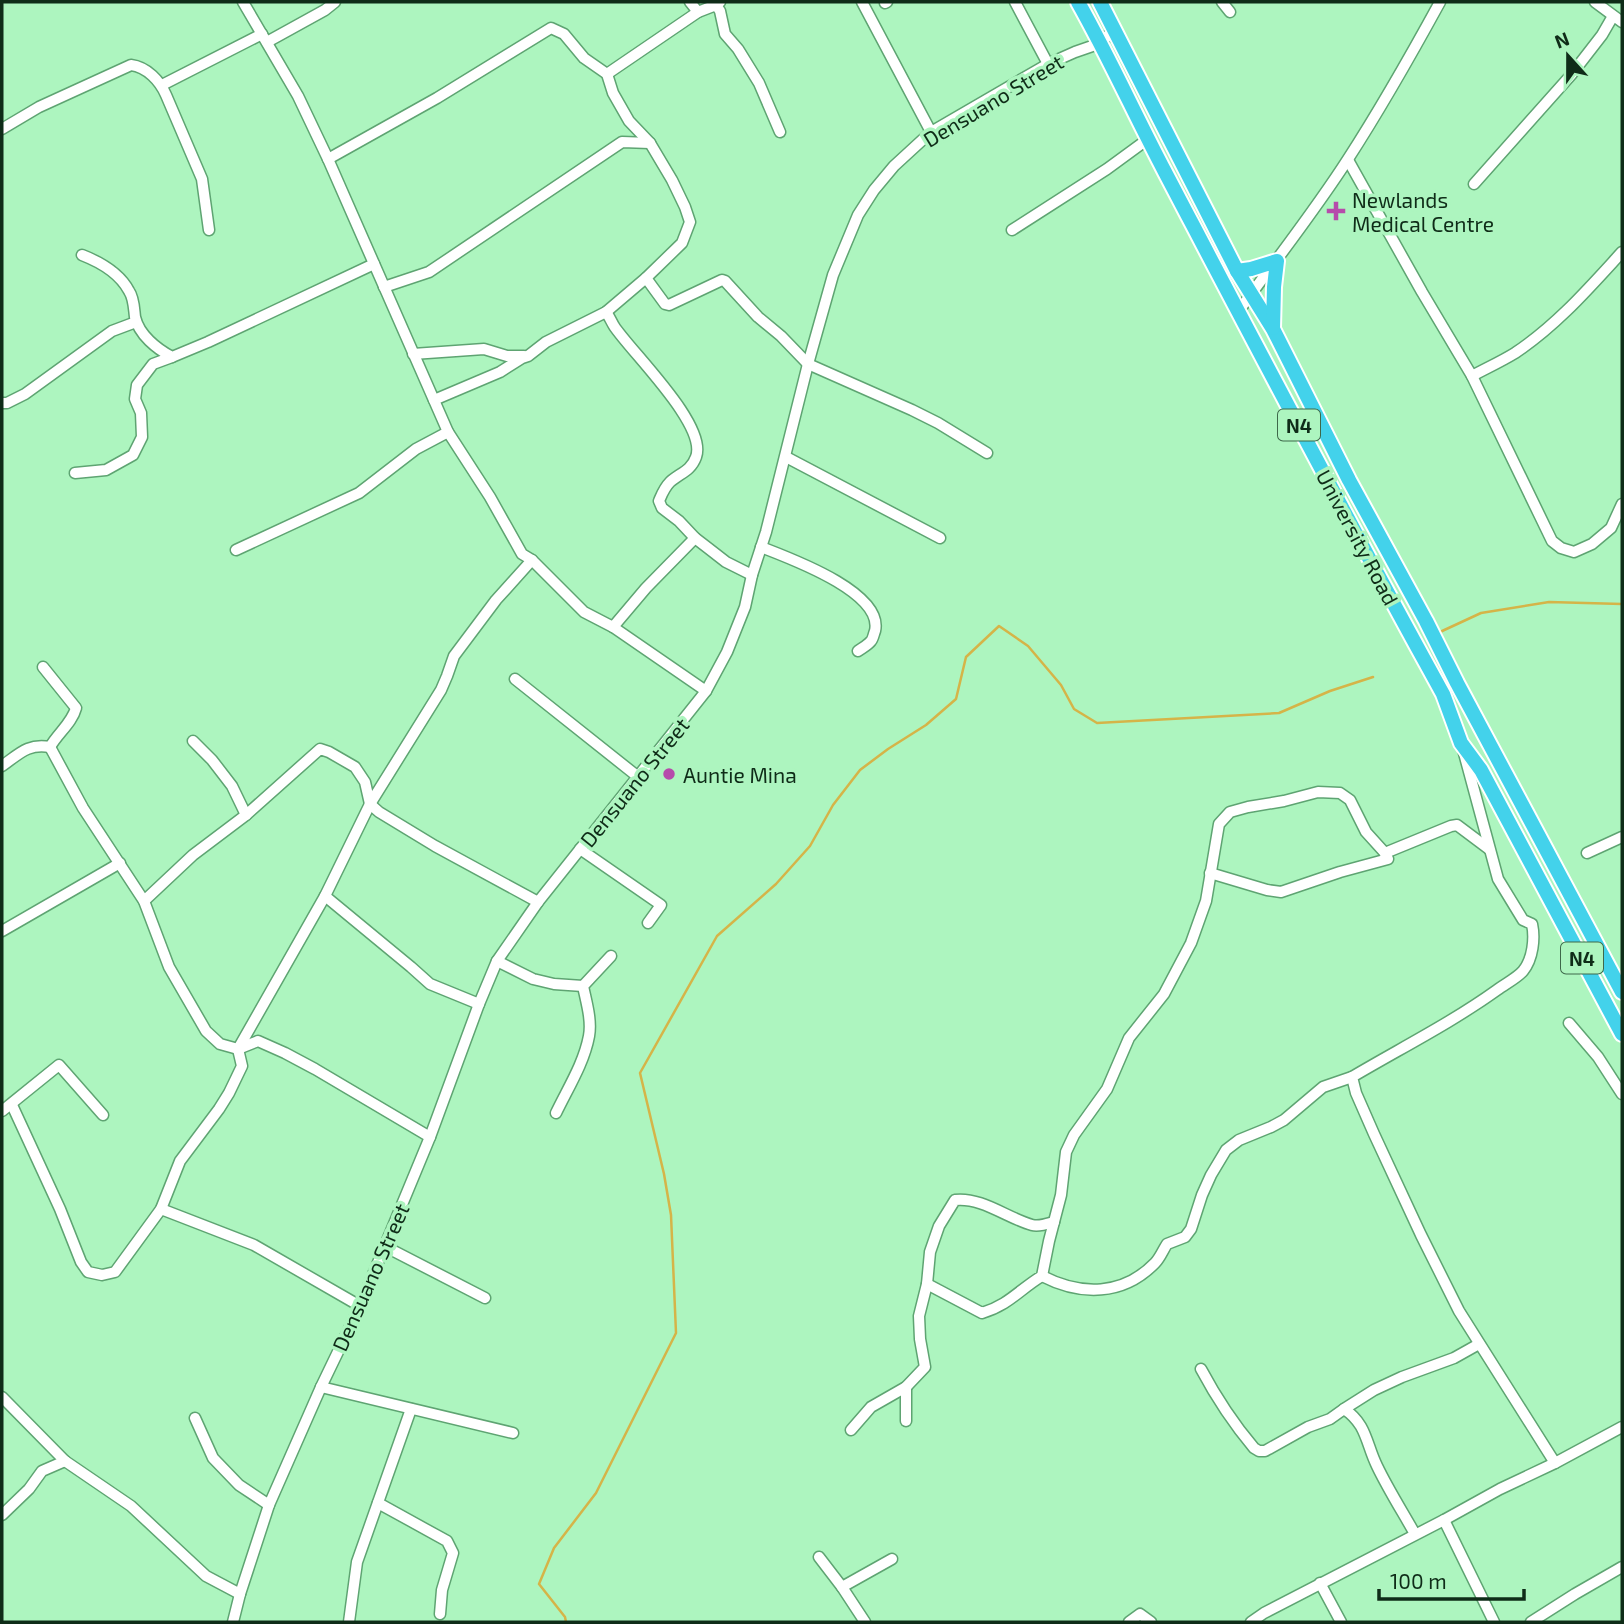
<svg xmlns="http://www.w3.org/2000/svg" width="1624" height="1624" viewBox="0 0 1624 1624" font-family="'Exo 2',sans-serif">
	<rect width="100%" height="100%" fill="#adf5bf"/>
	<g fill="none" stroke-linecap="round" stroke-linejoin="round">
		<g stroke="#d5b448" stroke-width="2.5">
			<polyline points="1440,632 1481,613 1549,602 1622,604"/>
			<polyline points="566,1622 565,1617 539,1584 554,1548 596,1493 676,1333 671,1215 664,1174 640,1073 717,936 776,884 810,846 833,805 860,770 888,749 926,725 956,699 966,657 999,626 1028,646 1061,685 1074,709 1097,723 1279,713 1330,691 1373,677"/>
		</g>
		<defs>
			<g id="minor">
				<polyline points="243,2 298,96 328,159 448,432 490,497 522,554 532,560 584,612 613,627 706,691"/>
				<polyline points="690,2 698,12"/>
				<polyline points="862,2 931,132"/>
				<polyline points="1015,2 1048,64"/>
				<polyline points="1222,2 1230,12"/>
				<polyline points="1595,2 1622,22"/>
				<polyline points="885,3 887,2"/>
				<polyline points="716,5 720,11 725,34 738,49 759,83 780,132"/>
				<polyline points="267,42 325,10 335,2"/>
				<polyline points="607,74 698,12 716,5 720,2"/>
				<polyline points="162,85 262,34"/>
				<path d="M2 129 39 107 131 65C147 67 160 81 166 95L202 179 209 230"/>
				<polyline points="328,159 437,98 551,28 564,34 584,58 607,74 613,93 629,121 650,143 672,180 685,207 690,222 682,243 646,278 606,312 546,342 528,356 522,358 500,372 434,400"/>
				<polyline points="1348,160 1422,292 1472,376 1552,541 1561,548 1574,552 1592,544 1611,528 1622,504"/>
				<polyline points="1474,184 1571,75 1602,35 1613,16"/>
				<polyline points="1012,230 1107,169 1148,139"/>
				<path d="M82 255C100 262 119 272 129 291 134 298 134 309 135 317 139 335 157 349 172 357L208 342 374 264"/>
				<polyline points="646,278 665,304 669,305 722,280 725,281 758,317 781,336 808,364 912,410 938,423 987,453"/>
				<polyline points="384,287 429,272 622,142 650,143"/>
				<path d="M606 312C609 316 611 321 614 326 631 352 708 425 696 457 691 471 680 473 670 482 664 488 662 494 659 501L662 508 679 521 695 538 708 548 726 562 752 575"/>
				<path d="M1238 312C1275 261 1314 212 1348 159 1381 108 1411 55 1440 2"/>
				<polyline points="413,354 484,349 507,356 524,356"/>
				<path d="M1472 376C1487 368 1502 361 1515 353 1557 325 1589 288 1622 252"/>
				<polyline points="2,403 7,403 25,394 112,331 136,322"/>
				<polyline points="786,457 940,538"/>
				<polyline points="75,473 106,470 133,455 142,437 141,413 135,399 137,385 153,364 172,357"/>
				<path d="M761 547C789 558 884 592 875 631 874 633 873 639 871 641 868 645 862 648 858 651"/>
				<polyline points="236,550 359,493 416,449 448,432"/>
				<polyline points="613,627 646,588 695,538"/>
				<path d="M43 667 76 708C72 723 58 733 50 747"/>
				<polyline points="515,679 637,776"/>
				<polyline points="193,741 212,760 232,786 246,815"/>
				<polyline points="50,747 83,808 144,901 169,967 206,1031 220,1044 238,1049 258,1041 285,1053 315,1069 430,1137"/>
				<path d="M1464 753 1498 879 1523 920 1532 924C1535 938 1533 959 1523 971 1517 978 1505 984 1497 990 1451 1023 1401 1048 1352 1077L1356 1093 1374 1134 1421 1235 1459 1311 1555 1463"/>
				<path d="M2 766C19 754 28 743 50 747"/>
				<polyline points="580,849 661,905 648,923"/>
				<polyline points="1385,853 1451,826 1457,825 1489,849"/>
				<polyline points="1587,853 1622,837"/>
				<polyline points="1210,873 1267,890 1281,892 1340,872 1388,859 1385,853"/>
				<polyline points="325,896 411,967 430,984 479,1004"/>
				<polyline points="144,901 193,855 246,815 320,749 329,752 355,767 365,782 370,804 379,812 435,846 538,902"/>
				<polyline points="2,931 120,863"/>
				<polyline points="497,961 533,979 554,984 583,986"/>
				<polyline points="1569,1023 1598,1057 1622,1094"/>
				<polyline points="12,1105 60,1209 81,1262 88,1272 102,1275 115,1272 161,1209 180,1161 219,1109 229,1093 242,1066 238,1049 325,896 370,804 441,690 447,676 454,656 496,600 532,560"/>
				<polyline points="2,1111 59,1065 103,1115"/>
				<path d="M556 1113C568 1088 584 1063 589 1036 592 1020 586 1001 583 986L611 956"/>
				<polyline points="161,1209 254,1245 360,1306"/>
				<polyline points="384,1246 485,1298"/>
				<path d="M1042 1276C1081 1296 1123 1296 1155 1263 1160 1258 1163 1250 1167 1244L1185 1237 1191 1229 1202 1195 1211 1175 1226 1150 1239 1140 1271 1127 1284 1120 1323 1087 1352 1077"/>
				<path d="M927 1284 982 1313C1009 1305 1020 1289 1042 1276L1049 1241 1061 1195 1066 1152 1074 1135 1107 1089 1129 1038 1164 994 1191 943 1206 901 1219 824 1230 812 1248 807 1284 801 1318 792 1340 793 1350 800 1366 832 1385 853"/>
				<path d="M1201 1369C1217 1399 1232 1422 1254 1448L1259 1451H1265L1308 1427 1330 1419 1344 1409C1367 1424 1366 1444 1377 1466 1388 1489 1402 1511 1415 1534"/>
				<polyline points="321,1387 513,1433"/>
				<polyline points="906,1387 906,1421"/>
				<polyline points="2,1397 65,1461 131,1506 206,1576 240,1594"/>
				<polyline points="1344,1409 1374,1390 1402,1377 1454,1358 1479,1344"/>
				<polyline points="195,1418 213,1458 239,1485 269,1505"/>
				<path d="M851 1430 871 1407 906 1387 925 1367 920 1339 919 1316 927 1284 930 1252 939 1226 955 1200C982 1197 1007 1218 1032 1225 1039 1227 1047 1224 1054 1222"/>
				<polyline points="378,1503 447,1541 453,1553 442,1590 440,1614"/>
				<polyline points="2,1515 29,1489 42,1471 65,1461"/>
				<polyline points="1444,1520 1494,1622"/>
				<polyline points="819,1557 842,1587 865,1622"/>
				<polyline points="1320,1583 1341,1622"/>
				<polyline points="842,1587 892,1559"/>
				<polyline points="233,1622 240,1594 269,1505 321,1387 360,1306 430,1137 479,1004 497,961 538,902 706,691 727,652 745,607 752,575 766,532 808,364 833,275 858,215 874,190 894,166 931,132 1048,64 1075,52 1101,43 1113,30"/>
				<polyline points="349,1622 357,1562 411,1409"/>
				<polyline points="1129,1622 1140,1614 1151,1622"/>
				<polyline points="1251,1622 1264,1613 1444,1520 1500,1489 1555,1463 1622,1427"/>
				<polyline points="1531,1622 1575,1594 1622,1567"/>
			</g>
			<g id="highway">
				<path d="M1078 2C1109 57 1135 115 1165 172 1251 336 1337 501 1426 663L1443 694 1461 743 1481 770 1622 1034"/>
				<polyline points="1100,2 1237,271 1273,329 1349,480 1426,621 1457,683 1622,992"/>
				<polyline points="1237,271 1251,269 1277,261 1274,287 1273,328"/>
			</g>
		</defs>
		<use href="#minor" stroke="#5ea472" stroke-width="13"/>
		<use href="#highway" stroke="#fff" stroke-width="18"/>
		<use href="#minor" stroke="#fff" stroke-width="10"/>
		<use href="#highway" stroke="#43d2eb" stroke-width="14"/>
	</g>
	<g fill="#b64bab" stroke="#adf5bf" stroke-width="2.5">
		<path d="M1332.5 200.5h7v7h7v7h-7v7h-7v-7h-7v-7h7z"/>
		<circle cx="669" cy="774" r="7"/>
	</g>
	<g text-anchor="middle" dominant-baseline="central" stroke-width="7" stroke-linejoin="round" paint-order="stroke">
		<g fill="#adf5bf" stroke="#3e684a" stroke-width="2">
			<rect x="1278" y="409.5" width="42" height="31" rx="5"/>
			<rect x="1561" y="942.5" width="42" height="31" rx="5"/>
		</g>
		<g font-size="19" font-weight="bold" fill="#0f2c18">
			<text x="1299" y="425">N4</text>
			<text x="1582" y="958">N4</text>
		</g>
		<g font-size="21" fill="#0f2c18" stroke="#adf5bf">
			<text transform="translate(993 100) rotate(-31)">Densuano Street</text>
			<text transform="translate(1358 537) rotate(62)">University Road</text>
			<text transform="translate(634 782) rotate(-51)">Densuano Street</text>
			<text transform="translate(370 1277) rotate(-66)">Densuano Street</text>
		</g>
		<g font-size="21" fill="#0f2c18" stroke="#adf5bf" text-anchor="start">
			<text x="1352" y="199">Newlands<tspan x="1352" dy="24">Medical Centre</tspan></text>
			<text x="683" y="774">Auntie Mina</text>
		</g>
	</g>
	<rect width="1624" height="1624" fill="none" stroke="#0f2c18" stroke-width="7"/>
	<g transform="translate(1568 56) rotate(339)" stroke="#adf5bf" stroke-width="5" paint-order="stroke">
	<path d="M0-5L12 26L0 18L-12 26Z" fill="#0f2c18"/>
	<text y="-10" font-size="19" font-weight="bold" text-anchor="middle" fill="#0f2c18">N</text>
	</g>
	<path d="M1379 1589v10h145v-10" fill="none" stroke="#0f2c18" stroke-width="3.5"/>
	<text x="1390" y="1589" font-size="21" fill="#0f2c18" stroke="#adf5bf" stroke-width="5" paint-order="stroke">100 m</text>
</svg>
